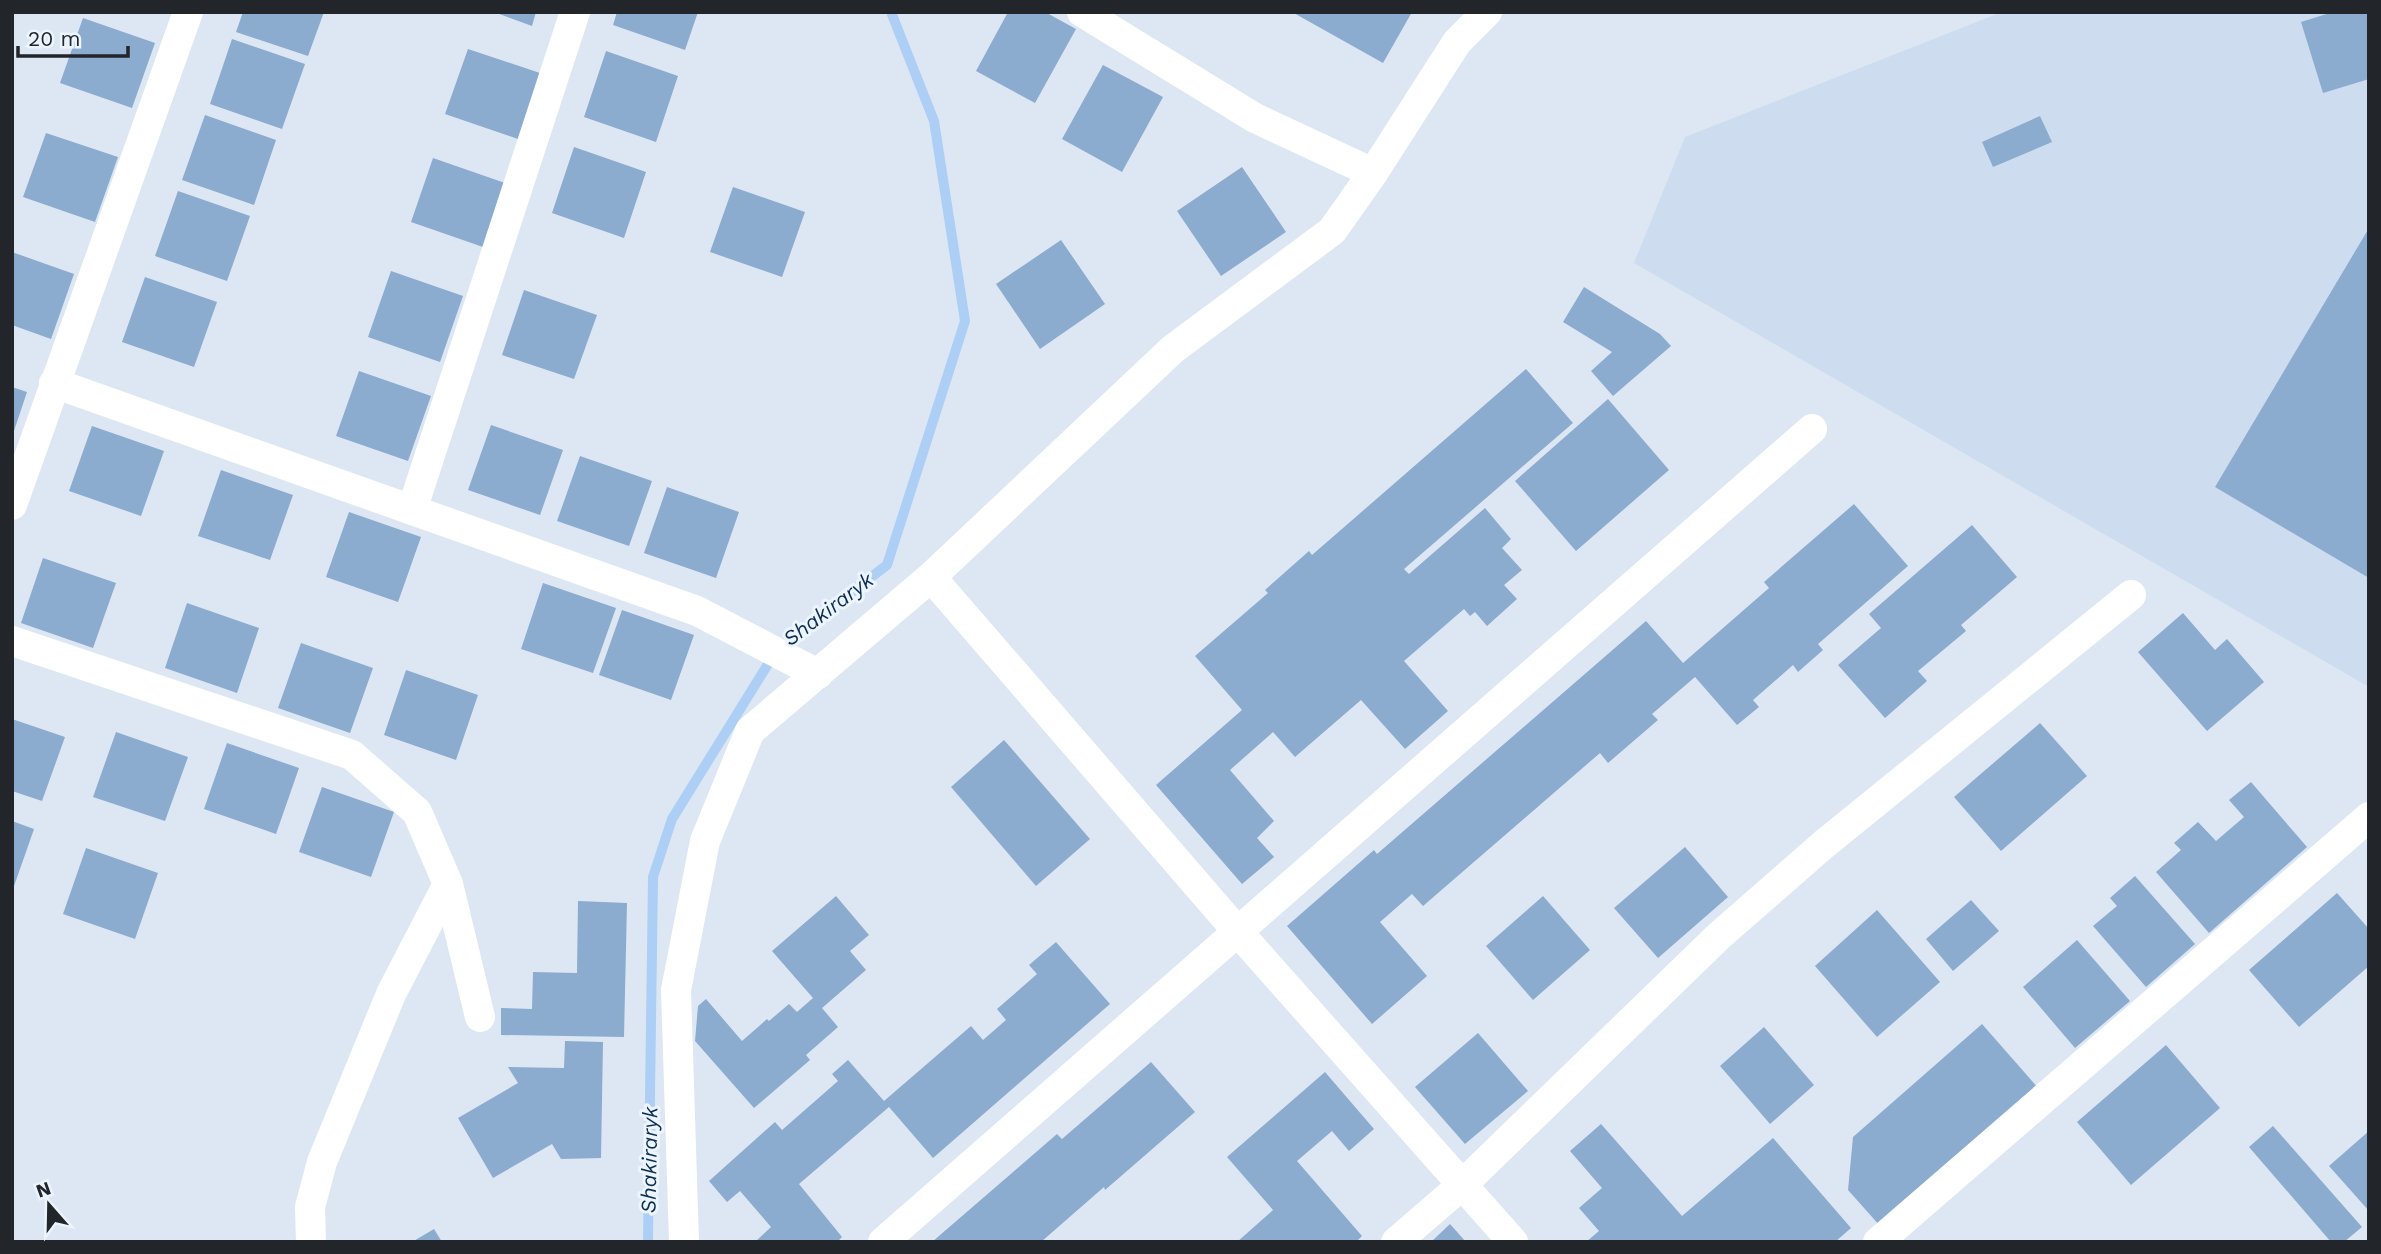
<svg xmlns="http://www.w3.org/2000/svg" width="2381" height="1254" viewBox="0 0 2381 1254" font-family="'Work Sans',sans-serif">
	<rect width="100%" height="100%" fill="#dde7f4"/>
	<polygon fill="#cdddef" points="2002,12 2369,12 2369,687 1634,263 1685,137"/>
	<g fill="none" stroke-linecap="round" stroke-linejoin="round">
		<polyline stroke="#aecff5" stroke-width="10" points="648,1242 653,877 672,819 778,648 887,565 965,321 934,121 891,12"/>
	</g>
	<g fill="#8babcf">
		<polygon points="243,12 324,12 308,56 236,32"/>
		<polygon points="494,12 536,12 532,26"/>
		<polygon points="617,12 698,12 685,50 613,25"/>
		<polygon points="1008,12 1045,12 1076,29 1035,103 976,71"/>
		<polygon points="1292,12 1412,12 1383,63"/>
		<polygon points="2333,12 2369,12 2369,79 2323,93 2301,22"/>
		<polygon points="83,18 155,43 132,108 60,83"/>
		<polygon points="232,39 305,64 282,129 210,104"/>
		<polygon points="468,49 540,73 518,139 445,114"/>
		<polygon points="606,51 678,76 656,142 584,117"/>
		<polygon points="1103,65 1163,97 1122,172 1062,139"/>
		<polygon points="205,115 276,140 254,205 182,180"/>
		<polygon points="2040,116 2052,142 1993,167 1982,142"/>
		<polygon points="46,133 118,157 95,222 23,197"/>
		<polygon points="574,147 646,172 624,238 552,213"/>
		<polygon points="433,158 505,183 483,247 411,222"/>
		<polygon points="1242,167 1286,232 1221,276 1177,211"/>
		<polygon points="733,187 805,212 782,277 710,252"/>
		<polygon points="178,191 250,216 227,281 155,256"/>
		<polygon points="2369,228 2369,578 2215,487"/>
		<polygon points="1061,240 1105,304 1040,349 996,284"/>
		<polygon points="12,252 74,274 51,339 12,325"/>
		<polygon points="391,271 463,296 440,362 368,337"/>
		<polygon points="145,277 217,302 194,367 122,342"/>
		<polygon points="1584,287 1660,334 1671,346 1613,396 1591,371 1612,352 1563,322"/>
		<polygon points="524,290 597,315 574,379 502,355"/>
		<polygon points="1526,369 1573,423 1404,569 1409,574 1485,508 1511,539 1502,548 1522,570 1504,585 1517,599 1487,626 1475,612 1470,616 1464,609 1404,661 1448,711 1405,749 1361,700 1295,757 1273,732 1230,770 1274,821 1257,838 1274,857 1242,884 1156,785 1242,710 1195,656 1268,593 1265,590 1309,551 1312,555"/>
		<polygon points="359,371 431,396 408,461 336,436"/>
		<polygon points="12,387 27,392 13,434 12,434"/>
		<polygon points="1608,399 1669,470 1576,551 1515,481"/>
		<polygon points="491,425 563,450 540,515 468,490"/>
		<polygon points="92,426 164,451 141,516 69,491"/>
		<polygon points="580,456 652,481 629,546 557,521"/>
		<polygon points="221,470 293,495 270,560 198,536"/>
		<polygon points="667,487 739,512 716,578 644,553"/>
		<polygon points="1854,504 1908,566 1818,644 1823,650 1798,672 1793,665 1753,700 1759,707 1737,725 1695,677 1652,714 1658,720 1608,763 1600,753 1423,906 1412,894 1380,922 1427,976 1372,1024 1287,926 1374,850 1377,854 1646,621 1683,663 1769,588 1764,582"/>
		<polygon points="349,512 421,537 398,602 326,577"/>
		<polygon points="1972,525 2017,577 1961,625 1966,631 1918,671 1927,681 1885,718 1838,665 1881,628 1869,614"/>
		<polygon points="43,558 116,583 93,648 21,623"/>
		<polygon points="543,583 616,608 593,673 521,649"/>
		<polygon points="187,603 259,628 237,693 165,668"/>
		<polygon points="622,610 694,635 671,700 599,675"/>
		<polygon points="2183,613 2215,650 2227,639 2264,682 2207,731 2138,652"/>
		<polygon points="301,643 373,668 350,733 278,708"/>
		<polygon points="406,670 478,695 456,760 384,735"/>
		<polygon points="12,719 65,737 42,801 12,791"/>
		<polygon points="2040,723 2087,776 2001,851 1954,797"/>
		<polygon points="116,732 188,757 165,821 93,797"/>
		<polygon points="1004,740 1090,839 1036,886 951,787"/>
		<polygon points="227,743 299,768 276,834 204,809"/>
		<polygon points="2251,782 2307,847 2209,933 2156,872 2181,850 2174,843 2198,822 2216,841 2244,817 2229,800"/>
		<polygon points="322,787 394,812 371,877 299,852"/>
		<polygon points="12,821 34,829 13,889 12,889"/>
		<polygon points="1685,847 1728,897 1658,958 1614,908"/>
		<polygon points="86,848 158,873 135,939 63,914"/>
		<polygon points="2135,876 2195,944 2146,987 2093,926 2117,906 2110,898"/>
		<polygon points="2337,893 2369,929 2369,966 2299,1027 2249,970"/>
		<polygon points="836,896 869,935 850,951 866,970 822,1008 838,1027 806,1055 810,1060 754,1108 695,1041 698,1006 706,999 742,1041 767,1019 769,1021 789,1004 797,1012 813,998 772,951"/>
		<polygon points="1543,896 1590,950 1533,1000 1486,946"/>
		<polygon points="1971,900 1999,931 1953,971 1926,939"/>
		<polygon points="578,901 627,903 624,1037 501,1035 501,1008 532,1009 533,972 577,973"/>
		<polygon points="1877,910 1940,982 1877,1037 1815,966"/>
		<polygon points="2077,940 2130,1001 2075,1048 2023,987"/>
		<polygon points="1056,942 1110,1004 933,1158 889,1107 799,1184 842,1237 837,1242 755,1242 771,1227 740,1191 727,1202 709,1181 775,1122 782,1130 838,1081 832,1074 848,1060 884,1101 971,1026 983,1040 1006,1020 997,1009 1037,974 1029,965"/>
		<polygon points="1982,1024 2040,1090 1881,1227 1848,1190 1853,1137"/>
		<polygon points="1764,1027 1814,1085 1770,1124 1720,1066"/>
		<polygon points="1478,1033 1528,1091 1465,1144 1415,1087"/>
		<polygon points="565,1041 603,1042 601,1158 561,1159 552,1144 493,1178 458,1118 518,1083 508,1067 564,1068"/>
		<polygon points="2166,1045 2220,1108 2131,1185 2077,1122"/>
		<polygon points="1151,1062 1195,1112 1105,1190 1104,1187 1041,1242 932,1242 1057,1134 1062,1139"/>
		<polygon points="1325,1072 1374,1129 1349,1151 1332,1131 1297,1161 1362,1236 1356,1242 1237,1242 1273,1210 1227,1157"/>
		<polygon points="1601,1124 1682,1216 1773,1138 1851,1228 1835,1242 1586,1242 1599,1231 1579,1208 1602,1188 1570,1151"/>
		<polygon points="2273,1126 2362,1227 2344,1242 2331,1242 2249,1147"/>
		<polygon points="2369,1131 2369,1211 2329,1166"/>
		<polygon points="1450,1224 1466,1242 1431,1242"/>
		<polygon points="434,1229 442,1242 412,1242"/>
	</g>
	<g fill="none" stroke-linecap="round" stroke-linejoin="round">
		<g stroke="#fff" stroke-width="30">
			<polyline points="1082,12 1255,118 1373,173"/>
			<polyline points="54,383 697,611 818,674"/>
			<polyline points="12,505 188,12"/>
			<polyline points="412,510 575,12"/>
			<polyline points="931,577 1238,932 1513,1242"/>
			<polyline points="12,641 352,755 417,812 448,884 480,1017"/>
			<polyline points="311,1242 310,1207 322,1162 391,994 448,884"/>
			<polyline points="684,1242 676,990 705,841 750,731 931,577 1173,349 1332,231 1373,173 1457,42 1487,12"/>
			<polyline points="883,1242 1812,429"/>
			<polyline points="1396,1242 1462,1185 1720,935 1823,845 2131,595"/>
			<polyline points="1878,1242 2369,817"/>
		</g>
	</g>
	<g text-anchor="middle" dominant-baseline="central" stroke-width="6" stroke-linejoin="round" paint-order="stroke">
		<g font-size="21" font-style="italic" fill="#0b2e51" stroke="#ecf4fe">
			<text transform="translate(828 609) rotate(-37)">Shakiraryk</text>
			<text transform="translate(649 1160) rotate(-89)">Shakiraryk</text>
		</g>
	</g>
	<rect width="2381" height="1254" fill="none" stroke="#22262a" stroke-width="28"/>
	<g transform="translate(49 1205) rotate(340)" stroke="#ecf4fe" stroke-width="5" paint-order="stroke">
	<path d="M0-5L12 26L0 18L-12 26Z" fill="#22262a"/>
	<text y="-10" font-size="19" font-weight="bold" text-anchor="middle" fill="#22262a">N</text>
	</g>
	<path d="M18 46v10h110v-10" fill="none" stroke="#22262a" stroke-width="3.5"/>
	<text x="28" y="46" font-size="21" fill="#22262a" stroke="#ecf4fe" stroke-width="5" paint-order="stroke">20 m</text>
</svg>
